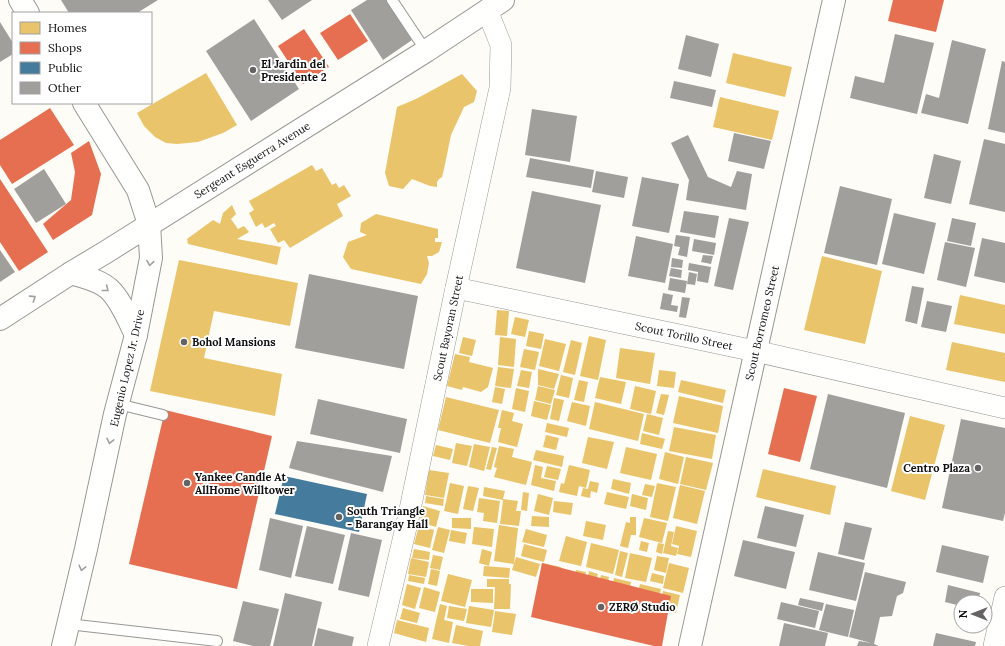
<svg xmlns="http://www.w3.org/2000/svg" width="1005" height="646" viewBox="0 0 1005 646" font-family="Lora,serif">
	<rect width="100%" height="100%" fill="#fdfcf7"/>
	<g fill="#e9c46a">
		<polygon points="733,53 792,67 785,97 726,83"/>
		<polygon points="206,73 237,125 223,133 198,142 177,144 166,143 155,137 144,126 137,113"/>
		<polygon points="462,74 477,91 474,102 464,107 451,135 444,169 442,177 439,179 437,182 437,187 430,186 412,179 403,189 389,186 385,173 397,107 416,99"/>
		<polygon points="720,97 779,111 772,140 713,127"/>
		<polygon points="312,165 316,171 322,168 332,185 336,183 339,188 344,185 351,196 337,204 343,216 290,248 284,240 278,243 270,229 276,226 274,223 265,228 262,223 256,227 249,213 254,210 249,201"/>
		<polygon points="232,205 236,214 231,219 238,229 244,226 249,232 237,239 281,247 277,265 188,244 187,239 213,220 220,224 223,213"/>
		<polygon points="376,214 438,229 438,238 435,238 435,242 442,242 439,252 432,256 427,256 429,263 427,274 421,284 351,269 343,257 348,242 367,235 360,232 361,223"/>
		<polygon points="822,256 882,271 865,344 804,330"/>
		<polygon points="179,260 298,283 290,326 214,311 204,358 282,374 275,416 150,391"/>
		<polygon points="960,295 1005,305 1005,334 954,324"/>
		<polygon points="497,310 509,311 507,336 495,335"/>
		<polygon points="515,317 529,320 525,337 511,334"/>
		<polygon points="529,331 544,334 541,349 526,346"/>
		<polygon points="589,336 606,340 598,380 580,376"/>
		<polygon points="463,337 476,340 472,356 459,353"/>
		<polygon points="500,337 516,339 514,367 498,365"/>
		<polygon points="545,339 566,344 559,371 539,366"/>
		<polygon points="571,340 582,343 575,375 563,372"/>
		<polygon points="952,342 1005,353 1005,382 946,370"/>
		<polygon points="620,348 655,353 650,384 616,378"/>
		<polygon points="524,349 539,352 535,370 520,367"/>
		<polygon points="455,354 470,357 469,362 493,368 488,387 481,392 463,387 462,390 447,386"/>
		<polygon points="498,367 514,369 511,388 495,386"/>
		<polygon points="538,369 559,374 554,389 538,385"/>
		<polygon points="521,370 532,372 529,388 517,386"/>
		<polygon points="659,370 676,372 674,388 657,386"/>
		<polygon points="561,375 573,378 569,398 556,395"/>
		<polygon points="600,377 626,382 621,404 595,398"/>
		<polygon points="579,380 588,382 584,402 574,400"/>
		<polygon points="681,380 726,390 723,403 678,392"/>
		<polygon points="538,386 555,390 551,404 535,400"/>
		<polygon points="635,386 656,391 651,414 630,409"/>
		<polygon points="495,387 505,389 502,404 492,402"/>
		<polygon points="516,388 529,391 525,412 512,409"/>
		<polygon points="661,394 669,395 664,415 656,413"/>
		<polygon points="679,396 723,406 718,433 673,423"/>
		<polygon points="446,397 499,410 490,443 438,430"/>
		<polygon points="554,398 564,400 559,421 550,419"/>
		<polygon points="534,401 551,405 547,420 531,416"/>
		<polygon points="572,402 590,406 586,426 567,421"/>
		<polygon points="595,402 644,414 638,441 589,429"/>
		<polygon points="502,410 514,413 512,421 523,424 517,447 498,442 501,428 498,428"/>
		<polygon points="647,414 663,418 659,435 643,431"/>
		<polygon points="910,416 945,425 925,500 891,491"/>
		<polygon points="547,423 569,428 567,437 545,432"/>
		<polygon points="674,427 716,435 712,459 669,451"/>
		<polygon points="642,433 665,439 662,449 640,444"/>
		<polygon points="546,435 559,438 556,450 543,447"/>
		<polygon points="588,437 614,442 607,469 582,463"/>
		<polygon points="456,443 472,446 467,466 452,463"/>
		<polygon points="474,444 490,447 484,471 469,467"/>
		<polygon points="436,445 453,449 450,460 433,456"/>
		<polygon points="499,446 514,449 512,457 532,462 526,485 494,477 497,468 494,467"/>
		<polygon points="492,447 497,448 491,470 486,469"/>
		<polygon points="626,447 657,454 651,480 620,473"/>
		<polygon points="536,450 564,456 562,467 533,460"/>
		<polygon points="665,452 684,457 678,484 659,479"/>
		<polygon points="686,457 713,463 706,490 680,484"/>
		<polygon points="535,465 543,467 541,478 556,481 554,491 531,485"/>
		<polygon points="569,465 590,470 586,488 579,486 577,496 559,492 561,483 564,484"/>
		<polygon points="547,466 561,469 558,480 544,477"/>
		<polygon points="763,469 836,486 830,515 756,497"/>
		<polygon points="429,470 449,473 444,498 425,495"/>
		<polygon points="613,479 631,483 629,494 611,489"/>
		<polygon points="590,481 599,483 597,493 591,491 590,498 581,496 583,488 588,489"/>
		<polygon points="450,483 464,486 458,514 444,511"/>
		<polygon points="657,483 676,487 668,521 650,517"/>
		<polygon points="645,484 655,486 652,497 642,495"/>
		<polygon points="680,485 705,491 697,524 673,518"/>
		<polygon points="468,486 479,488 473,511 463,509"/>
		<polygon points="484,487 505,491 503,499 518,501 516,511 521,511 519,526 500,524 503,500 483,496"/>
		<polygon points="523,492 529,493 527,511 521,510"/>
		<polygon points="607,492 629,497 626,509 604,504"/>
		<polygon points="538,494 553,498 549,515 534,511"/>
		<polygon points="632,494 648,498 646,510 630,506"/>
		<polygon points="426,496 444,499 443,506 425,503"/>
		<polygon points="479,498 500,501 497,523 483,521 484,513 477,512"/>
		<polygon points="554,501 573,503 571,515 553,512"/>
		<polygon points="423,506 440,511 436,527 419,522"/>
		<polygon points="532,516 549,517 549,527 531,526"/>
		<polygon points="630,517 636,517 636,535 631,535 628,548 620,546 626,522 630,523"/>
		<polygon points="452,518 471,518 471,529 452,528"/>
		<polygon points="644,518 667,523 662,543 639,537"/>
		<polygon points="586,521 606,525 603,540 583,536"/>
		<polygon points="499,525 518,528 514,564 494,561"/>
		<polygon points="419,526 434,530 430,548 414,544"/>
		<polygon points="676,526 697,531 691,557 677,554 679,546 672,544"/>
		<polygon points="438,527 450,530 444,553 432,550"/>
		<polygon points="474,527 494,529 492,547 472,544"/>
		<polygon points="526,529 547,535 544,547 522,542"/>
		<polygon points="451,530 467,533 465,544 449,541"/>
		<polygon points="668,531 674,532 671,546 678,548 676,556 663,553"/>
		<polygon points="566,536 587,542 581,566 559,561"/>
		<polygon points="641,541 649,543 647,552 639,550"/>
		<polygon points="591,543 619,550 613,574 586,567"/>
		<polygon points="658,543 664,544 662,554 656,552"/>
		<polygon points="524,544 547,550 544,562 521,556"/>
		<polygon points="414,549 430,552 429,560 412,558"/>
		<polygon points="482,549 492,552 489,566 479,563"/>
		<polygon points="620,551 628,553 622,577 615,575"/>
		<polygon points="630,553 652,558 646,582 625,578"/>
		<polygon points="433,555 443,557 440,570 430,568"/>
		<polygon points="657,556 669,558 666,573 654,570"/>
		<polygon points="516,557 540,564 536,577 512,570"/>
		<polygon points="411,558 429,562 426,577 408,574"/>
		<polygon points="542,563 561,567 558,580 540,576"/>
		<polygon points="669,563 689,568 683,593 663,588"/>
		<polygon points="484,566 510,568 509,578 483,576"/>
		<polygon points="431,569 440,571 437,586 428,584"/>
		<polygon points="576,570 586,572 581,595 571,592"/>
		<polygon points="589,571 598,574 592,599 583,597"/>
		<polygon points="652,573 664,576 663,584 650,581"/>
		<polygon points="448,574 472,580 465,607 441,601"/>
		<polygon points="409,575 425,578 424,584 408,581"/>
		<polygon points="601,575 609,577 604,600 595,598"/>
		<polygon points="614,578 631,582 626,605 609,601"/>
		<polygon points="487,579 509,579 509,584 511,584 510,609 494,609 495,587 487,587"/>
		<polygon points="407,584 421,588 415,609 402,605"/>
		<polygon points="640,584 661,589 656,609 635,604"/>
		<polygon points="424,587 440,592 435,612 419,608"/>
		<polygon points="471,589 493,589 493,603 471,602"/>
		<polygon points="663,591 680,595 676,613 659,609"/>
		<polygon points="440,604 447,606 444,620 453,622 449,643 432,639"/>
		<polygon points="449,606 467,609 464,621 447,618"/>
		<polygon points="469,606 494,610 491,627 466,623"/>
		<polygon points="403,608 420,613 417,623 400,619"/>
		<polygon points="495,611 516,614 512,635 492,632"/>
		<polygon points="397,620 429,628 426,642 394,633"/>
		<polygon points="456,625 483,631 480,646 469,646 452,643"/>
	</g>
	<g fill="#e76f51">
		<polygon points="893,0 944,0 936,32 888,21"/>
		<polygon points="350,14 368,41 338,60 320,33"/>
		<polygon points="304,29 329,67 303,84 278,46"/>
		<polygon points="50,108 74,145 12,184 0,165 0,140"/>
		<polygon points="89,141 101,174 92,215 53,240 43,224 71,200 75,172 71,153"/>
		<polygon points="0,179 48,252 19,271 0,242"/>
		<polygon points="784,388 817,396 800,462 768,454"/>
		<polygon points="165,410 272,436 237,589 129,564"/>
		<polygon points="542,563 671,596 662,646 654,646 531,617"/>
	</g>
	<polygon fill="#457b9d" points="284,476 367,494 359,532 275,514"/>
	<g fill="#a19f9c">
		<polygon points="61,0 158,0 137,13 69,13"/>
		<polygon points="268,0 312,0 282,20"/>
		<polygon points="367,0 386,0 412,40 383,60 351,10"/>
		<polygon points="254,19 299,89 251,121 206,51"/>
		<polygon points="0,22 13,43 13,54 0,62"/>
		<polygon points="895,34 934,43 917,114 850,98 855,76 884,83"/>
		<polygon points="686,35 719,44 711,77 678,69"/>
		<polygon points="952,40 986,49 968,124 921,113 926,94 939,98"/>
		<polygon points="1002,61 1005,62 1005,133 988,129"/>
		<polygon points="674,81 716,90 712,107 670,98"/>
		<polygon points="532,109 577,116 570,162 525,155"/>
		<polygon points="734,133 771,141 764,169 728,161"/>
		<polygon points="688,135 708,177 731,187 737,171 752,174 746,210 686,200 689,180 671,143"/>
		<polygon points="984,139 1005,144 1005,212 969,204"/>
		<polygon points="934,154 961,161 951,204 924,198"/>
		<polygon points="530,158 594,170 591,188 526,177"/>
		<polygon points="44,169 66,204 36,223 14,189"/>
		<polygon points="596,171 628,177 624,198 592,192"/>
		<polygon points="642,177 679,184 669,233 632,226"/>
		<polygon points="840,186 892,199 877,265 824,253"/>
		<polygon points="532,191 601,205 585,283 516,268"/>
		<polygon points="684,211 719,216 715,238 680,232"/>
		<polygon points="894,213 936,223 924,274 882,264"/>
		<polygon points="729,218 749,222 733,290 714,286"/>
		<polygon points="952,218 976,223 971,246 947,241"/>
		<polygon points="676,235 690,237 687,257 678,255 680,247 674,246"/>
		<polygon points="636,236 673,244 665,283 628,276"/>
		<polygon points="982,238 1005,243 1005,283 974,276"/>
		<polygon points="694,239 716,243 714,255 692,251"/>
		<polygon points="945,242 975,248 966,287 937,280"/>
		<polygon points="0,250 15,272 0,282"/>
		<polygon points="703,255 713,256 711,264 701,262"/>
		<polygon points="672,258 683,260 682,268 671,267"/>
		<polygon points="689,263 711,267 708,283 697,281 698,272 688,270"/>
		<polygon points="671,268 682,270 681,278 669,276"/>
		<polygon points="689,272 697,274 695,285 687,284"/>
		<polygon points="309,274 418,296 404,369 295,348"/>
		<polygon points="670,278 687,281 685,293 668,290"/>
		<polygon points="912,286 924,288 917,324 905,321"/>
		<polygon points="663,293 673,295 671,305 678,306 677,312 660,309"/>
		<polygon points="682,297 690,298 686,318 679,317"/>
		<polygon points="927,301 952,306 946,332 921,327"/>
		<polygon points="828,394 905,413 887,488 810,469"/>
		<polygon points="318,399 407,419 400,453 310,434"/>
		<polygon points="961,419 1005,428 1005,513 1003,521 942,508"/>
		<polygon points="297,441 392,456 383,492 289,468"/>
		<polygon points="765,506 804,515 796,547 757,538"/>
		<polygon points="270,518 303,526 291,578 259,570"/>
		<polygon points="845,522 872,528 864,560 838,554"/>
		<polygon points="307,526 345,535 333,584 295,576"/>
		<polygon points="351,533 382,540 369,597 338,590"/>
		<polygon points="743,540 795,552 786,589 734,576"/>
		<polygon points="942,545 989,556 983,583 936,572"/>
		<polygon points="818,552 865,563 856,601 809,590"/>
		<polygon points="865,572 906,582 903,593 897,596 892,616 880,617 874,644 879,646 857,646 859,641 871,643 849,637"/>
		<polygon points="948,585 980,593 978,602 961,602 961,606 945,602"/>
		<polygon points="285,593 322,602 312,646 273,646"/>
		<polygon points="800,598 824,603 822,611 798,605"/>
		<polygon points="243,601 279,609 270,646 253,646 233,641"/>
		<polygon points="781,602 819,611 815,628 777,619"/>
		<polygon points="826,604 854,610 848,637 819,630"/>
		<polygon points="784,623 828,633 825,646 779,646"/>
		<polygon points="318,628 354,637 352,646 314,646"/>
		<polygon points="936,633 976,642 975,646 933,646"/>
	</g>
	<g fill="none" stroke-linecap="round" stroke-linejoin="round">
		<defs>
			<g id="service">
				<polyline points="392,0 426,51"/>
				<polyline points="118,404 163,415"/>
				<polyline points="68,624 217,641"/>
			</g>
			<g id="minor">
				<polyline points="456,288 755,351 1005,408"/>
				<polyline points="378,646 408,519 456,288 500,88 501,45 487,10"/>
				<polyline points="994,646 1005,597"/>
			</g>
			<g id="tertiary">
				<polyline points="20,0 28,13"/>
				<path d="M71 273C83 277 99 280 109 289 121 300 129 321 136 335"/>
				<polyline points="0,319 71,273 106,252 426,51 503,0"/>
				<polyline points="63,646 86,549 115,414 136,335 151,258 149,224 138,190 84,103"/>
				<polyline points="690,646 834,0"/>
			</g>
		</defs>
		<use href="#service" stroke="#979795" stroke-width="12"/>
		<use href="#minor" stroke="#979795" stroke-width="22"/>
		<use href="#tertiary" stroke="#979795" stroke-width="24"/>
		<use href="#service" stroke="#fffffe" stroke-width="10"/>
		<use href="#minor" stroke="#fffffe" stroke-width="21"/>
		<use href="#tertiary" stroke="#fffffe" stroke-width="22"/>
	</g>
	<defs><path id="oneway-chevron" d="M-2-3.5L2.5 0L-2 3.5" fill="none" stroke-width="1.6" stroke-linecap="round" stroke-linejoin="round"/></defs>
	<g stroke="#a0a09f">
		<use href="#oneway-chevron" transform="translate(150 263) rotate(99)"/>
		<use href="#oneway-chevron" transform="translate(106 289) rotate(39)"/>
		<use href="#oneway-chevron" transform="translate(33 298) rotate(-33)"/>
		<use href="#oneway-chevron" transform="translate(110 441) rotate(102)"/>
		<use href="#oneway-chevron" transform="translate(82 568) rotate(104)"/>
	</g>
	<g fill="#646362" stroke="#fff" stroke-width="1.5">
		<circle cx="253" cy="70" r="4"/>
		<circle cx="184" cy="342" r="4"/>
		<circle cx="978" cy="468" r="4"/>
		<circle cx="187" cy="483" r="4"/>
		<circle cx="339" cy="517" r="4"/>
		<circle cx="601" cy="607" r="4"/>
	</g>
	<g text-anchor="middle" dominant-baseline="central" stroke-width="4" stroke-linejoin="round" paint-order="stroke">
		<g font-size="11" font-weight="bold" fill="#111" stroke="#fff" text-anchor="start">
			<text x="261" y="64">El Jardin del<tspan x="261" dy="13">Presidente 2</tspan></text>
			<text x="192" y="342">Bohol Mansions</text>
			<text x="970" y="468" text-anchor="end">Centro Plaza</text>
			<text x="195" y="477">Yankee Candle At<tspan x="195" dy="13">AllHome Willtower</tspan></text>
			<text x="347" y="511">South Triangle<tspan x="347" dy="13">- Barangay Hall</tspan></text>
			<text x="609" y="607">ZERØ Studio</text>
		</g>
		<g font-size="11" fill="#111" stroke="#fff">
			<text transform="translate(252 160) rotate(-32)">Sergeant Esguerra Avenue</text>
			<text transform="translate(762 323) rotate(-77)">Scout Borromeo Street</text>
			<text transform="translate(448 328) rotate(-78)">Scout Bayoran Street</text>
			<text transform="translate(684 336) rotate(12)">Scout Torillo Street</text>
			<text transform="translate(127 368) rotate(-77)">Eugenio Lopez Jr. Drive</text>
		</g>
	</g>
	<rect x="12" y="12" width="140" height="92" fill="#ffffff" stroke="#a0a0a0"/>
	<rect x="20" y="22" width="20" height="12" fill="#e9c46a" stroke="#a0a0a0"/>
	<text x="48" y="32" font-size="12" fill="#111111">Homes</text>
	<rect x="20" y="42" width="20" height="12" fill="#e76f51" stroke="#a0a0a0"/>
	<text x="48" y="52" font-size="12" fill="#111111">Shops</text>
	<rect x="20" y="62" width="20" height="12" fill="#457b9d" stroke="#a0a0a0"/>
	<text x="48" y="72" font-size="12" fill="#111111">Public</text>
	<rect x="20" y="82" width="20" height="12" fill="#a19f9c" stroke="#a0a0a0"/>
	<text x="48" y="92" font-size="12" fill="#111111">Other</text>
	<g transform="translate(973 614) rotate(270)"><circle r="19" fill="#ffffff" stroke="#a0a0a0"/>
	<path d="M0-3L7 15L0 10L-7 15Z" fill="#646362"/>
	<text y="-6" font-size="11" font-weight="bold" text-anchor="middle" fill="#111111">N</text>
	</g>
</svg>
